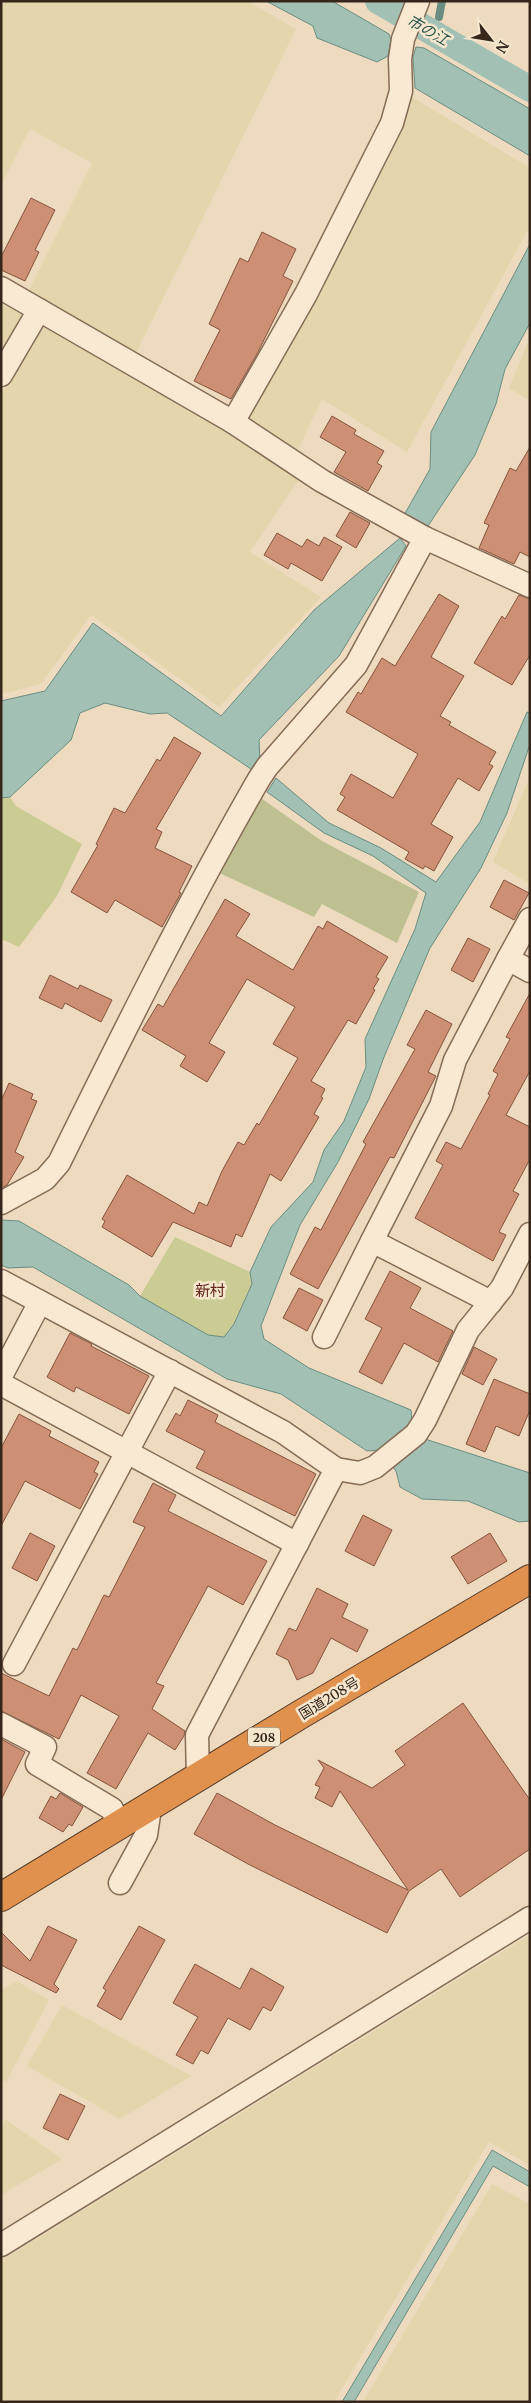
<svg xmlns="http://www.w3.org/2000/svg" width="531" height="2403" viewBox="0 0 531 2403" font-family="Merriweather,'Noto Sans JP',serif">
	<rect width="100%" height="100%" fill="#eedbbf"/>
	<g fill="#e4d5ac">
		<polygon points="1,1 247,1 296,29 136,353 29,290 92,163 30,129 1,185"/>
		<polygon points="412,97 527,166 530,173 530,226 407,452 322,399 296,454 244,419 394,143"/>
		<polygon points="1,298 26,313 1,355"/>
		<polygon points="43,323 230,430 301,476 250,552 321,597 219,707 91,615 41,684 1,694 1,394"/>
		<polygon points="530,337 530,401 509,388"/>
		<polygon points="530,776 530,884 493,862"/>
		<polygon points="530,1935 530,2165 489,2142 334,2402 1,2402 1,2261"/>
		<polygon points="17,1981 49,2000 6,2082 1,2078 1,1990"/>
		<polygon points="62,2005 191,2076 120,2119 27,2066"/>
		<polygon points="5,2119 62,2159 1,2195 1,2130"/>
		<polygon points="492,2184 530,2204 530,2402 363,2402"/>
	</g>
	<g fill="#cbcc93">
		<polygon points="10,797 16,806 82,844 57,896 19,947 1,939 1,798"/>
		<polygon points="175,1237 250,1272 252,1284 234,1324 224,1337 208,1335 140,1296"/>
	</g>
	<polygon fill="#bfc092" points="258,796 322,841 419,892 397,943 322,904 314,917 215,871"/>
	<g fill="#a2c0b4" stroke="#698d81">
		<polygon points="266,1 332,1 389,34 391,40 388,56 377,62 317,38 313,26"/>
		<polygon points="416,47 424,48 530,109 530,156 415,88 413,57"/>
		<polygon points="530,244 530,323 505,369 496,404 475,455 428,526 412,524 403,517 430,469 431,432"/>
		<polygon points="400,538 406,546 339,656 259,740 260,762 254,771 167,713 150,714 105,703 80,713 71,740 10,797 1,798 1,701 45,691 93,623 221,716 314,610"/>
		<polygon points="527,712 530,713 530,744 507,813 481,868 430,948 384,1057 369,1099 338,1162 300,1225 261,1326 264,1339 309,1368 411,1410 412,1422 428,1440 530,1473 530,1521 519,1522 468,1501 422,1499 400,1487 396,1471 379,1450 367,1451 281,1394 227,1379 33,1267 8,1268 1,1265 1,1220 19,1221 129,1285 140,1296 208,1335 224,1337 234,1324 252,1284 250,1272 271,1227 313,1182 324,1150 344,1121 366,1067 365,1039 415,929 426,893 373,856 324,833 267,792 276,778 329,823 381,848 436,882 480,822"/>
		<polygon points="492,2150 530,2172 530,2187 493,2166 354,2402 342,2402"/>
	</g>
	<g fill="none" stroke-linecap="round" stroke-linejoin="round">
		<polyline stroke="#698d81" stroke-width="8" points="439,17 442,1"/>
		<polyline stroke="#a2c0b4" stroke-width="26" points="378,1 530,89"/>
	</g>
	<g fill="#cd9074" stroke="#86533d">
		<polygon points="31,198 55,210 35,250 39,252 25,281 1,270 1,257"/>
		<polygon points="262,232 296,249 283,276 293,281 257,354 231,399 194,381 220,330 209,324 240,258 248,262"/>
		<polygon points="332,416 356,430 354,434 384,451 377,463 382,466 368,491 334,472 346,452 320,437"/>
		<polygon points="530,447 530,557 520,552 514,564 479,548 489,525 484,523 510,468 516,471"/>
		<polygon points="350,512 370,523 356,548 336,536"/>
		<polygon points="277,533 302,547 307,539 319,546 324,537 342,547 322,581 291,563 288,569 264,555"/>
		<polygon points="439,594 459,606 431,657 464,676 440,716 451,722 449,725 496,752 489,764 493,766 479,791 458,778 431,824 453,837 434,871 425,866 423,869 405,859 409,852 337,810 345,797 340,794 351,774 393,798 418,754 346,712 358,692 361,694 382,658 395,666"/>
		<polygon points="519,595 530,599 530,655 512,685 474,663 502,616 505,619"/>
		<polygon points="174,737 201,753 156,829 162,832 155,848 192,866 179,892 181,893 162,927 115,900 107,913 71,892 98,845 96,844 114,808 125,813 157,759 160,761"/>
		<polygon points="504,880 529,893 514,920 490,907"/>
		<polygon points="225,899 250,914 236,936 293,970 318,926 323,929 327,921 388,957 376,977 379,979 373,989 375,990 356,1024 348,1020 311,1081 325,1089 321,1097 323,1098 314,1114 319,1117 281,1181 270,1174 242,1237 236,1234 231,1247 173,1222 152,1257 102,1227 105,1221 102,1219 127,1175 194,1214 199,1202 207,1206 222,1171 238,1142 244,1145 257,1123 259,1125 298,1058 273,1044 295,1007 247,979 209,1043 225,1052 207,1082 180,1066 186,1056 142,1030 158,1004 163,1007"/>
		<polygon points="468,938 490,949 473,982 451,970"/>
		<polygon points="50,975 78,989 80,985 112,1000 101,1022 65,1003 62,1009 39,998"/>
		<polygon points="530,993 530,1071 506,1115 530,1127 530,1159 513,1191 519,1194 499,1232 506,1235 493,1261 415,1218 443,1165 436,1161 446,1142 461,1149 490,1095 488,1094 498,1074 493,1071 510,1039 506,1037"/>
		<polygon points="426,1010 452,1024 428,1072 436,1076 394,1158 390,1157 318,1289 290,1274 315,1227 321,1230 366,1144 363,1142 415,1049 407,1045"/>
		<polygon points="9,1083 33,1094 31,1099 37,1101 15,1152 24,1157 7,1185 1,1188 1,1101"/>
		<polygon points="390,1271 421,1288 410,1308 453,1331 438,1362 404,1343 382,1384 359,1372 382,1328 365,1319"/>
		<polygon points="299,1288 323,1300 307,1331 283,1318"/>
		<polygon points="70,1333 92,1344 91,1346 149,1376 129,1414 76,1387 74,1392 47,1377"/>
		<polygon points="474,1347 497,1359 483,1385 462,1374"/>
		<polygon points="494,1379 530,1394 530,1410 519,1436 496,1426 485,1452 466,1444"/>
		<polygon points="188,1400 218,1415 215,1422 316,1474 295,1516 196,1468 205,1451 166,1431 176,1413 180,1416"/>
		<polygon points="19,1414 51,1431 49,1436 99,1462 94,1472 98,1474 80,1509 25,1481 1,1526 1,1448"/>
		<polygon points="153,1483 176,1495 168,1511 267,1561 243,1605 208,1586 156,1683 164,1686 152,1709 185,1731 184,1736 175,1750 148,1733 116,1789 87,1773 119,1716 81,1695 59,1739 1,1711 1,1673 49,1696 73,1648 77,1650 104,1595 109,1597 145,1527 133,1522"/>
		<polygon points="363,1515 392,1530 374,1566 345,1551"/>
		<polygon points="30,1533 55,1546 37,1581 12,1568"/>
		<polygon points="490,1533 507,1561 468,1584 451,1557"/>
		<polygon points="317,1588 348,1604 342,1617 368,1630 357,1652 331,1638 313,1673 297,1680 288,1660 276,1654 289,1628 296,1631"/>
		<polygon points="463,1703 530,1800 530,1849 460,1897 441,1869 409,1891 387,1933 248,1864 194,1834 217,1793 275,1825 408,1890 340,1791 332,1807 315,1798 320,1787 315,1785 324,1768 318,1760 372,1788 405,1765 395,1751"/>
		<polygon points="1,1739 25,1752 1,1800"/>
		<polygon points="60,1793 83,1807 72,1826 69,1824 63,1832 39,1818 51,1796 56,1799"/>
		<polygon points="48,1926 77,1940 54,1984 59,1989 56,1993 1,1965 1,1932 30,1961"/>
		<polygon points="139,1926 165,1940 121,2020 97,2006 106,1990 103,1988"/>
		<polygon points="195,1964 240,1989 251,1968 284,1987 271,2011 263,2007 250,2030 228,2018 208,2054 201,2050 193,2064 176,2055 198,2017 173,2003"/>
		<polygon points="60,2094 85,2106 68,2140 43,2128"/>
	</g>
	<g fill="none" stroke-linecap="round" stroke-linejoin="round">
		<defs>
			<g id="street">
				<polyline points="1,288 233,422 322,481 425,538 530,586"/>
				<polyline points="1,375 39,310"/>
				<polyline points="233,422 306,294 392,123 401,91 400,59 403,39 418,1"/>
				<polyline points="508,959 530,919"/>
				<path d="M1 1203 45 1179 59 1163C123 1033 187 904 259 779L267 767 356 665 425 538"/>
				<polyline points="1,1281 283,1432 336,1469 360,1473 375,1467 416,1434 425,1420 468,1330 502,1288 530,1234"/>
				<polyline points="491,1302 372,1241 441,1106 455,1060 508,959 530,971"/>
				<polyline points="324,1337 372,1241"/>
				<polyline points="1,1376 40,1302"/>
				<polyline points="1,1384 297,1544"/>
				<polyline points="14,1664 170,1371"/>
				<polyline points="1,1724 45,1747 37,1764 112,1809 119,1827"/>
				<polyline points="198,1778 197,1735 336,1469"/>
				<polyline points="120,1883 146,1835 150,1808"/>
				<polyline points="1,2245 530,1918"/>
			</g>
			<polyline id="highway" points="1,1897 303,1713 530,1579"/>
		</defs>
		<use href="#street" stroke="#866c57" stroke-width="25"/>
		<use href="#highway" stroke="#543b2c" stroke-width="30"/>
		<use href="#street" stroke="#f9e9d2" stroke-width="22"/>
		<use href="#highway" stroke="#df914d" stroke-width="28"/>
	</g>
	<g text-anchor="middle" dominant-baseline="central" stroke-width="5" stroke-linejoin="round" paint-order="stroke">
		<rect fill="#f5e6ce" stroke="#6f6051" stroke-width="1" x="248" y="1727.5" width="32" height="19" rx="4"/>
		<g font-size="12" font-weight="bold" fill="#36261c">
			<text x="264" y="1737">208</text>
		</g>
		<g font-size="14" fill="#36261c" stroke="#f5e6ce">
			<text transform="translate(329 1698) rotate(-31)">国道208号</text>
		</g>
		<g font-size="15" font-style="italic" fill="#2b564f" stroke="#f5e6ce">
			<text transform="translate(428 30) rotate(30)">市の江</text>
		</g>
		<g font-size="15" fill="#63231b" stroke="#f5e6ce">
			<text x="210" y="1290">新村</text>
		</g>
	</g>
	<rect width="531" height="2403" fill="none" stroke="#36261c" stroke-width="5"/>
	<g transform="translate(491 40) rotate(121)" stroke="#f5e6ce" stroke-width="4" paint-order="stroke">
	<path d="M0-4L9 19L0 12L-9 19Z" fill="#36261c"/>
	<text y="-8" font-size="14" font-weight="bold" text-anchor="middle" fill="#36261c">N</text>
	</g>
</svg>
